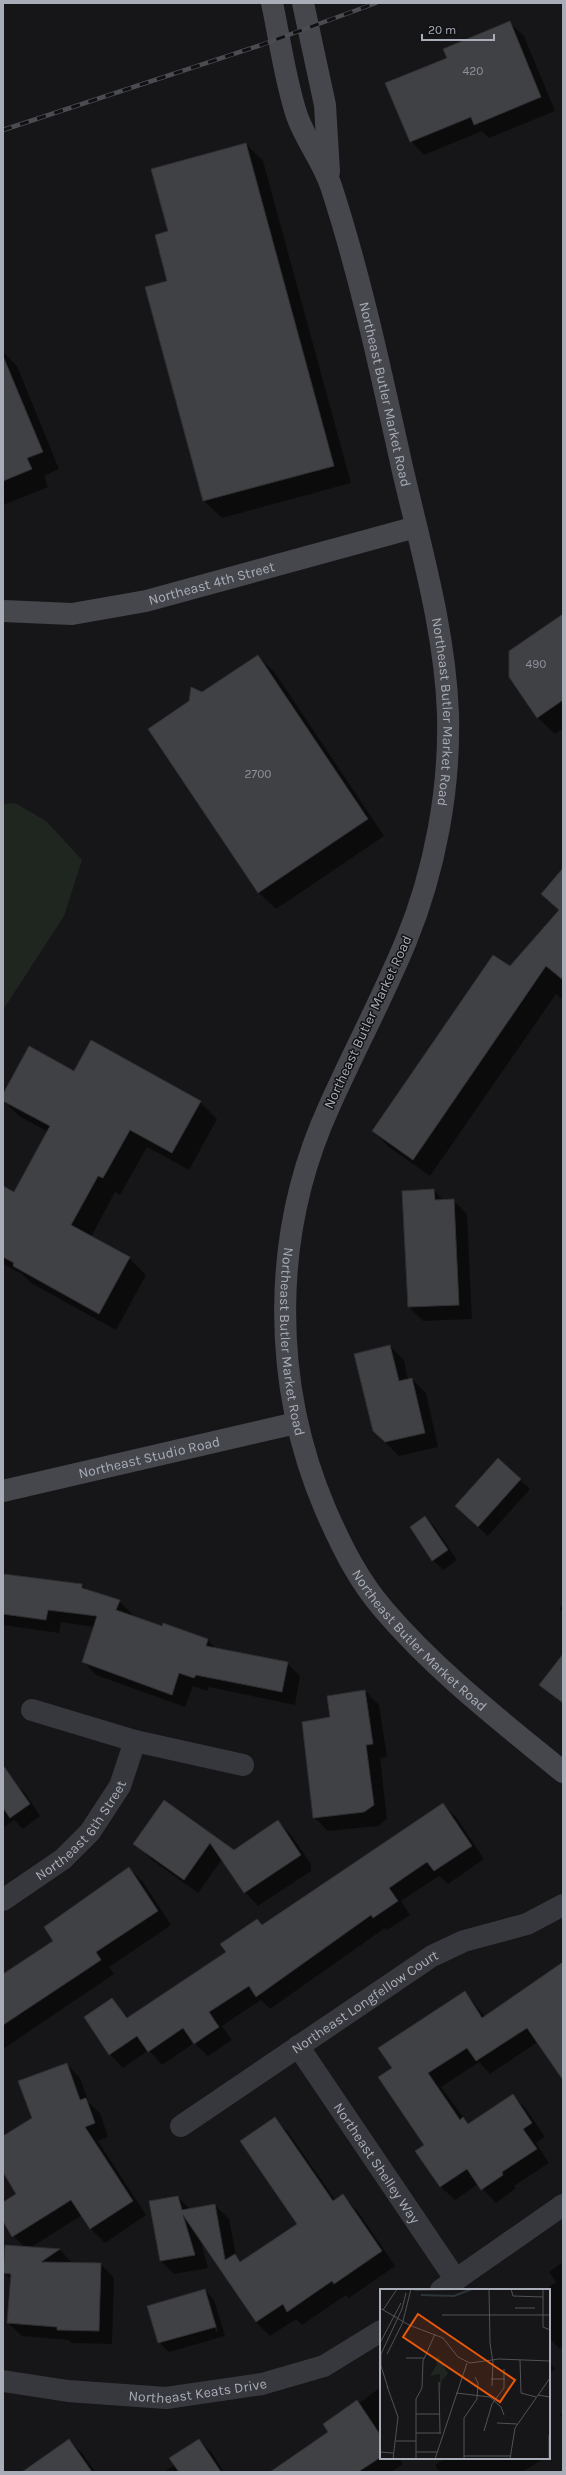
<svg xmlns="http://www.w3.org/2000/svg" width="566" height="2475" viewBox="0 0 566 2475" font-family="Karla,sans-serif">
	<rect width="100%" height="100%" fill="#161618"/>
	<polygon fill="#1e261f" points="15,803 46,821 82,860 64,916 3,1010 3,804"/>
	<g fill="#0007" fill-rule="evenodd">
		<polygon points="510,23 524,36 555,111 489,138 482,131 424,155 411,141 448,59"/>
		<polygon points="246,144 263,161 351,483 222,518 204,501 146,287 169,281 170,232"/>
		<polygon points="3,352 17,366 59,469 44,476 48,487 3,505"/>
		<polygon points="563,616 563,729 555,734 537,717"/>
		<polygon points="258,656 275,673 384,836 276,909 258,892 202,694"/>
		<polygon points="563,870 563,1000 556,994 430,1176 390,1148 373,1131 559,911 542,894"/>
		<polygon points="3,1096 200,1102 217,1119 189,1170 147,1147 120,1195 115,1192 91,1237 129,1258 146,1275 116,1330 31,1283 22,1274 3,1264 3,1187 14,1193 48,1132 19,1116 3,1100"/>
		<polygon points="434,1190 444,1201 453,1200 467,1214 472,1319 423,1321 409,1307 403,1192"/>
		<polygon points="390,1346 404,1360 408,1380 412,1379 426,1393 438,1447 399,1456 374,1431"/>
		<polygon points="520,1480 530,1489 488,1536 466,1516"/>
		<polygon points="425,1517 435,1527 457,1560 443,1570 433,1560 411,1528"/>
		<polygon points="3,1575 82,1585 87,1590 119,1601 132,1614 132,1617 208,1640 216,1649 287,1663 300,1676 295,1705 209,1687 207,1691 193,1686 185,1707 96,1675 83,1661 94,1627 61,1622 59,1633 3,1625"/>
		<polygon points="563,1604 563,1613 559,1609"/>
		<polygon points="365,1691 379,1705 387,1757 380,1758 387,1819 378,1826 328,1831 314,1817"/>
		<polygon points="3,1780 14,1782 25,1793 40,1816 23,1829 14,1820 3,1828"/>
		<polygon points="164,1802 234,1851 278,1821 291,1835 311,1864 311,1871 258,1906 245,1892 222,1859 198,1893 152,1860 138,1846"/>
		<polygon points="442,1804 456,1817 484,1859 448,1884 439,1876 401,1901 410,1915 387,1930 385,1928 270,2009 261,2000 222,2026 232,2040 208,2056 194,2043 162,2065 149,2050 123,2068 110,2054 85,2017 112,1999 129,2018 227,1952 257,1920 263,1926"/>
		<polygon points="129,1868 143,1882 171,1925 109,1967 114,1974 3,2049 3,1974 54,1941"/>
		<polygon points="563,1963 563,2075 538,2042 490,2074 479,2062 441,2087 469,2125 513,2095 526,2109 545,2137 536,2143 549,2163 514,2186 516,2188 496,2203 478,2184 455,2200 441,2187 417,2152 425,2145 393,2068 465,1992 485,2017"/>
		<polygon points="67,2064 80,2078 89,2103 100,2113 108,2137 98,2141 146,2215 105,2243 91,2229 82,2215 30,2248 60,2250 73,2264 101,2264 114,2278 112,2344 72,2343 69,2340 22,2336 8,2323 12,2280 4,2273 25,2247 13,2236 3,2220 3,2203 18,2194 3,2170 3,2137 33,2119"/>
		<polygon points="274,2118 288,2132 336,2201 343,2196 357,2210 395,2266 349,2298 346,2295 302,2325 296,2319 270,2336 256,2322 200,2238 208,2268 174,2274 160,2260 178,2197 190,2209 215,2205 229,2219 236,2256 242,2263 298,2224"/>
		<polygon points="563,2262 563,2347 560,2349 549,2338 549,2290 545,2290 556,2282 549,2272"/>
		<path d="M205 2290 214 2300 225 2336 169 2352 159 2342ZM207 2301H209L218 2331 216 2332Z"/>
		<polygon points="549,2360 555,2369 549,2373"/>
		<polygon points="381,2387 381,2458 399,2458 403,2464 391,2472 271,2472 330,2433 359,2403"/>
		<polygon points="563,2412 563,2419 560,2415"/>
		<polygon points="199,2440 212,2453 224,2472 164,2472 175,2465"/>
		<polygon points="69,2441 83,2454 95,2472 34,2472"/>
		<polygon points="446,2458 545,2458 522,2472 439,2472 435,2465"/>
	</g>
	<g fill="#404145" stroke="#303034">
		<polygon points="510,21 541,97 474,125 471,117 410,142 385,83 447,58 443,49"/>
		<polygon points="246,143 334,466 203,501 145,287 167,281 155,235 168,231 151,169"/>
		<polygon points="3,356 43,452 27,458 32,469 3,481"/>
		<polygon points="563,614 563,700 537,718 509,677 509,651"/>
		<polygon points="258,655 368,819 258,893 148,729 189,701 191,687 202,692"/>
		<polygon points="563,868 563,980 546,966 413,1160 372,1131 493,955 510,966 559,910 541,894"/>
		<polygon points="91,1040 201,1101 172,1153 130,1130 103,1178 98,1176 71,1225 130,1257 99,1314 13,1266 14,1263 3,1257 3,1186 14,1192 50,1126 3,1101 3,1094 29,1046 74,1071"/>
		<polygon points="434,1189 435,1200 454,1199 459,1305 408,1307 402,1191"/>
		<polygon points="390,1345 399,1381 412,1378 425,1433 385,1442 373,1431 354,1354"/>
		<polygon points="498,1458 521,1479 478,1527 455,1506"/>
		<polygon points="425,1516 448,1550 432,1561 410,1527"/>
		<polygon points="3,1574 82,1584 82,1588 120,1600 116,1610 162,1626 163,1623 208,1639 206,1646 288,1662 282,1692 196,1675 194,1678 179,1673 172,1695 82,1662 97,1616 48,1610 46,1620 3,1614"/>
		<polygon points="563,1654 563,1703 539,1685"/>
		<polygon points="365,1690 373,1744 366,1745 374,1805 364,1812 313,1818 302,1722 330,1717 327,1696"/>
		<polygon points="3,1765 30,1804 10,1818 3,1808"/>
		<polygon points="164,1800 234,1850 278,1820 301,1855 244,1893 210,1843 184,1880 133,1844"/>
		<polygon points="443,1803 472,1846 434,1871 427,1862 389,1888 398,1901 373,1918 371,1915 256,1997 249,1986 209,2012 219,2027 194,2044 183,2028 148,2052 137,2036 109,2055 84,2017 112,1998 127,2018 226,1952 220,1944 257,1919 262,1925"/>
		<polygon points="129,1867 158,1911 96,1952 101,1960 3,2025 3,1974 53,1941 44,1927"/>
		<polygon points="563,1962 563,2080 527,2028 476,2061 467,2048 428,2073 460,2120 463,2117 468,2124 513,2094 532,2123 523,2129 537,2149 502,2172 503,2175 481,2190 467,2169 440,2187 415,2151 424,2145 378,2077 392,2068 378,2048 465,1991 482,2018"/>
		<polygon points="67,2063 80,2100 86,2098 95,2123 85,2127 133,2201 90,2229 71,2200 12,2237 3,2221 3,2202 16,2194 3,2172 3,2136 32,2118 18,2081"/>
		<polygon points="275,2117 333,2201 343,2194 382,2251 334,2284 332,2281 287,2312 283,2304 256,2322 183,2215 195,2255 160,2261 149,2201 178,2196 182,2210 215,2204 225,2260 235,2254 240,2262 297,2224 240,2141"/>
		<polygon points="5,2245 60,2249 41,2262 101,2263 99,2331 57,2330 57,2327 7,2323 11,2274 3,2273"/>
		<polygon points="205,2289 216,2327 158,2343 147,2306"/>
		<polygon points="357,2400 381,2436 381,2457 358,2472 270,2472 328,2432 323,2424"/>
		<polygon points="69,2439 92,2472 22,2472"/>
		<polygon points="199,2439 221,2472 179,2472 169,2458"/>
	</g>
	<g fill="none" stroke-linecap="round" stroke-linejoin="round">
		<g stroke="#37383d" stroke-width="22">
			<polyline points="32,1710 135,1741 243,1765"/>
			<path id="s1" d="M3 1900 63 1859 90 1832 120 1786 135 1741"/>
			<path id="s2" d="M298 2046 456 2280"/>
			<path id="s3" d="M181 2126 432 1956 464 1941 527 1924 563 1905"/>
			<polyline points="441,2290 563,2205"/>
			<path id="s4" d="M3 2381 68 2391 166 2398 262 2384 324 2366 381 2331"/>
		</g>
		<g stroke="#45474d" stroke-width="22">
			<path id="s5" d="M272 3C280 40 285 80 297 116 306 141 323 162 331 186 361 278 381 373 402 467 421 549 445 630 448 714 450 789 435 871 406 941 383 997 354 1051 329 1107 271 1234 271 1383 326 1511 342 1547 358 1580 384 1610 437 1672 501 1721 563 1772"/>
			<polyline points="303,3 325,105 329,172"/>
			<path id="s6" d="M3 611 72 614 146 601 416 527"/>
			<path id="s7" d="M3 1491 296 1423"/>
		</g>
		<defs>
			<polyline id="rail" points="3,130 261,45 376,3"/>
		</defs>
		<use href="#rail" stroke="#4a4c52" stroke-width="4.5"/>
		<use href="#rail" stroke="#111113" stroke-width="3" stroke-dasharray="9" stroke-linecap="butt"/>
	</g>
	<g text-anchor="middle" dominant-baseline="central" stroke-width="3" stroke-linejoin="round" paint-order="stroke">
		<g font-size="12" fill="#8e929b">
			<text x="473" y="71">420</text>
			<text x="536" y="664">490</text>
			<text x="258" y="774">2700</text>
		</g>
		<g font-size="14" fill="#a8adb8" stroke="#111113">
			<text stroke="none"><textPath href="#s5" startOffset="409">Northeast Butler Market Road</textPath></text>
			<text stroke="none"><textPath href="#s6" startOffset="212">Northeast 4th Street</textPath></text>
			<text stroke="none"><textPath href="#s5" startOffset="733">Northeast Butler Market Road</textPath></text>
			<text transform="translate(368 1022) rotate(-65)">Northeast Butler Market Road</text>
			<text stroke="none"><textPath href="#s5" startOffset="1392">Northeast Butler Market Road</textPath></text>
			<text stroke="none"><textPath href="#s7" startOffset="150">Northeast Studio Road</textPath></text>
			<text stroke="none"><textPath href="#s5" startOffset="1728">Northeast Butler Market Road</textPath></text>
			<text stroke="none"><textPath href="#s1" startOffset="106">Northeast 6th Street</textPath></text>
			<text stroke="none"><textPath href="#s3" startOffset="222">Northeast Longfellow Court</textPath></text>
			<text stroke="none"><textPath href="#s2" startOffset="141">Northeast Shelley Way</textPath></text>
			<text stroke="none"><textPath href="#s4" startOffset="196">Northeast Keats Drive</textPath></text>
		</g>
	</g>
	<g transform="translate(380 2289)">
		<rect width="170" height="170" fill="#161618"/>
		<path d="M59 67 68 85 62 91 60 104V85L50 87 57 75 55 69Z" fill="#1e261f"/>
		<path fill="none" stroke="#2c353c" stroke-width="2" d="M34 1 82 0M41 6 74 7 92 0"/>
		<path fill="none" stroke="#505258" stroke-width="1" d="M109 0 110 54 113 74 112 97M131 0 133 7 163 8M163 0V38L170 41M0 19 29 36 63 49 78 68 90 74 119 70 170 72M135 19H155M3 21 17 0M62 26H170M23 32 31 0M0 54 21 14M7 65 23 33M26 69H44M140 71 141 104 156 108M111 90H125M59 93 60 144M7 97 18 128 13 170M8 99 1 77V65L22 20 26 4M76 104 110 108 121 118 124 126M158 106 170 108M36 125H60M117 134 137 135M104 142 112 115 124 99V80M36 144H61M16 152H36M0 163 13 164M36 163H57M84 167H130M36 170V110L42 99 43 72 55 45M55 170 87 74M84 170V129L97 110 98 94 95 88M130 170 135 139 170 89M169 170V146"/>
		<path fill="#e8590c" fill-opacity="0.15" stroke="#e8590c" stroke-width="2" d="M38 25 135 91 120 113 23 48Z"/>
		<rect width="170" height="170" fill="none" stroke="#a8adb8" stroke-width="2"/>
	</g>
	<rect width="566" height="2475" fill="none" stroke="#a8adb8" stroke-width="8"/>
	<path d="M422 34v6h72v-6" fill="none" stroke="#a8adb8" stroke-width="2"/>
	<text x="428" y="34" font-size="12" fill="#a8adb8" stroke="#111113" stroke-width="3" paint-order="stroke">20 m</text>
</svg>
